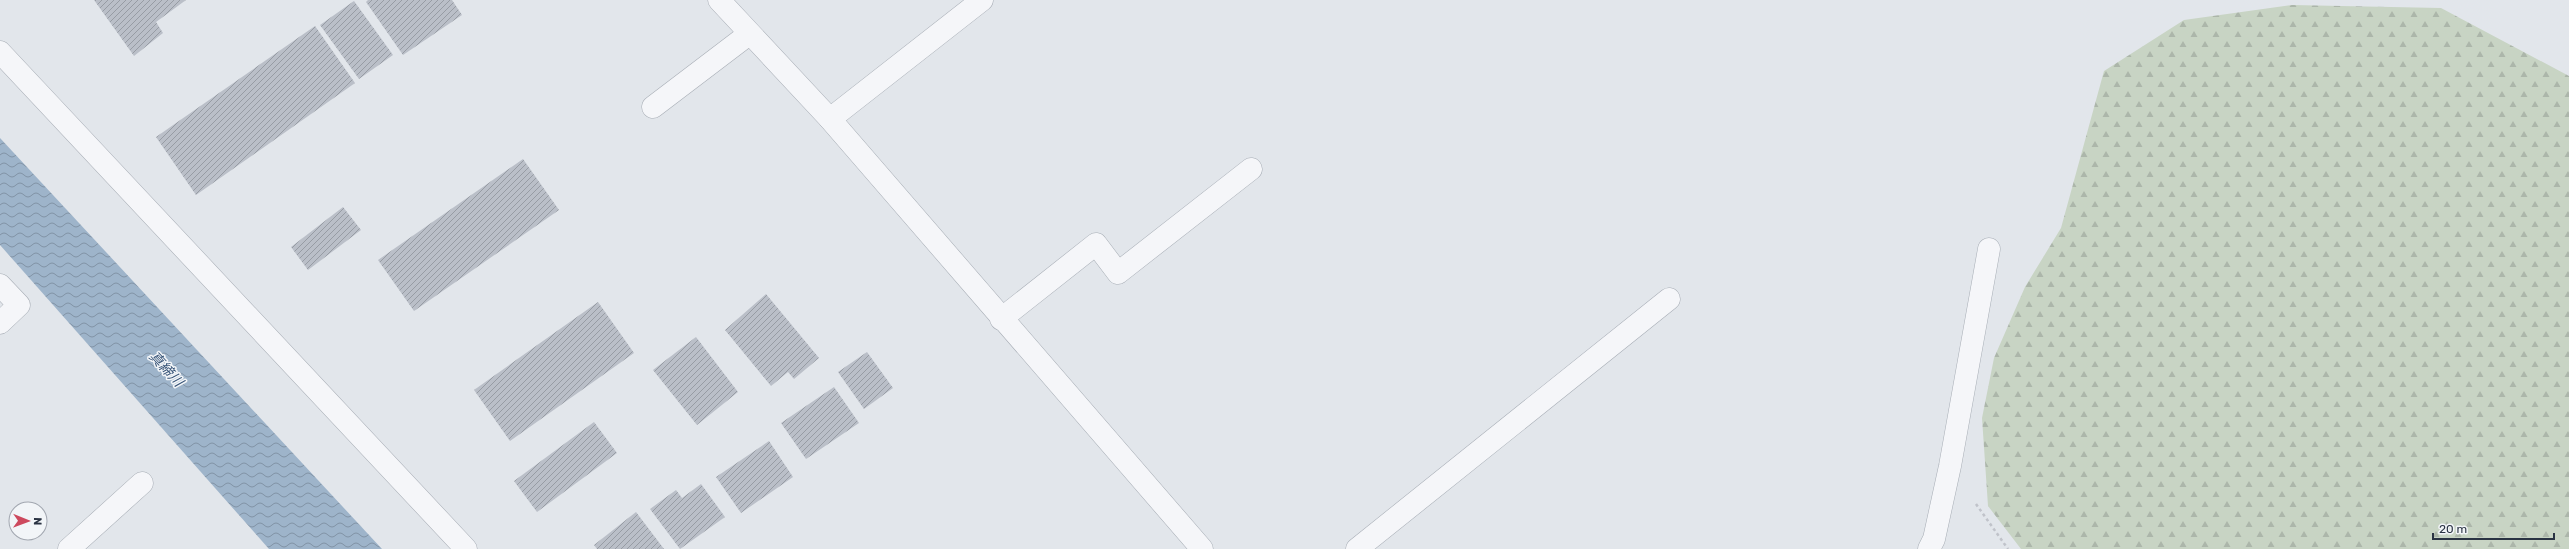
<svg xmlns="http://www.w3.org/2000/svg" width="2569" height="549" viewBox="0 0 2569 549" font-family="Rubik,'Noto Sans JP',sans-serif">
	<defs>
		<pattern id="forest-firs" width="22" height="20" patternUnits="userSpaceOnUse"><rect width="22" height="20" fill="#c8d4c4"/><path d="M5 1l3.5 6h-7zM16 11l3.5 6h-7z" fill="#acb6aa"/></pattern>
		<pattern id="water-waves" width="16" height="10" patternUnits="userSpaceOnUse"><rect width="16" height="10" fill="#9eb4ca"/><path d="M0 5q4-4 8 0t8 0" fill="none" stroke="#8193a6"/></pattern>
		<pattern id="building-hatch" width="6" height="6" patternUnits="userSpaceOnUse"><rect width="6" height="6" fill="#babfc8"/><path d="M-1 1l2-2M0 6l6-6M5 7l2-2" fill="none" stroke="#979ca4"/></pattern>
	</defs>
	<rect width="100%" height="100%" fill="#e2e6eb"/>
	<polygon fill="url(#forest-firs)" points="2292,5 2441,8 2569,76 2569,549 2021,549 1988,506 1982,418 1994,358 2025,287 2061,228 2104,71 2184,20"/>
	<polygon fill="url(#water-waves)" points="0,138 382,549 269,549 0,245"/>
	<g fill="url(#building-hatch)">
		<polygon points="94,0 186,0 156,22 163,33 134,56"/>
		<polygon points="368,0 452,0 462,15 403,55 366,2"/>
		<polygon points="354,1 393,55 359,79 320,25"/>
		<polygon points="315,26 355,83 196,195 156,137"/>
		<polygon points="523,159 559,210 414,311 378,260"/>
		<polygon points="343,207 361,230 308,270 291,247"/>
		<polygon points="766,294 819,358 794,379 788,372 771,386 725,330"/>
		<polygon points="598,302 634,353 510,441 474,390"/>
		<polygon points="696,337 738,392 697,425 653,370"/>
		<polygon points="867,352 893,388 864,409 838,372"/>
		<polygon points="834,387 859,423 806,459 781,423"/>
		<polygon points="594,422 617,453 537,512 514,481"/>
		<polygon points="769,441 793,477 741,513 716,477"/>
		<polygon points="701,484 725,517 680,549 650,509 676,490 682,498"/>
		<polygon points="636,512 664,549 597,549 594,545"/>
	</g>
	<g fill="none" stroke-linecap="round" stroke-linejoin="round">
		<defs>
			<g id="minor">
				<polyline points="719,0 830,119 1202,549"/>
				<polyline points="0,52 466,549"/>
				<polyline points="653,107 749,34"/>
				<polyline points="830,119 982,0"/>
				<polyline points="0,285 19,305 0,323"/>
				<polyline points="1001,319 1096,244 1118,273 1251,169"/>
				<polyline points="69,549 142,483"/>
				<polyline points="1357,549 1669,299"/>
				<polyline points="1929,549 1934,539 1950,466 1989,249"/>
			</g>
		</defs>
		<use href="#minor" stroke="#a7adb5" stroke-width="23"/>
		<polyline stroke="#c0c3ca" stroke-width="2.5" stroke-dasharray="3 3" stroke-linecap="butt" points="1976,504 2008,549"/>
		<use href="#minor" stroke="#f5f6f9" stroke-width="22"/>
	</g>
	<g text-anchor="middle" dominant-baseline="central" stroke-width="3" stroke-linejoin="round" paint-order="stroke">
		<g font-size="14" font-style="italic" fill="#355276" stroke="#f2f5f8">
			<text transform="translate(166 369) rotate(47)">真締川</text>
		</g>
	</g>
	<g transform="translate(28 521) rotate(91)"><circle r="19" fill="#f2f5f8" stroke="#a2a7b0"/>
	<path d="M0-3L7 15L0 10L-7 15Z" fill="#cd495e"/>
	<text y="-6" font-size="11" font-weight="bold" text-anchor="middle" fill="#2a3343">N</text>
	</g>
	<path d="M2433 533v6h121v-6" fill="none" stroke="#2a3343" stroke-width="2"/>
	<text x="2439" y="533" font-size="12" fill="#2a3343" stroke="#f2f5f8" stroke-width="3" paint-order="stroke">20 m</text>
</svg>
